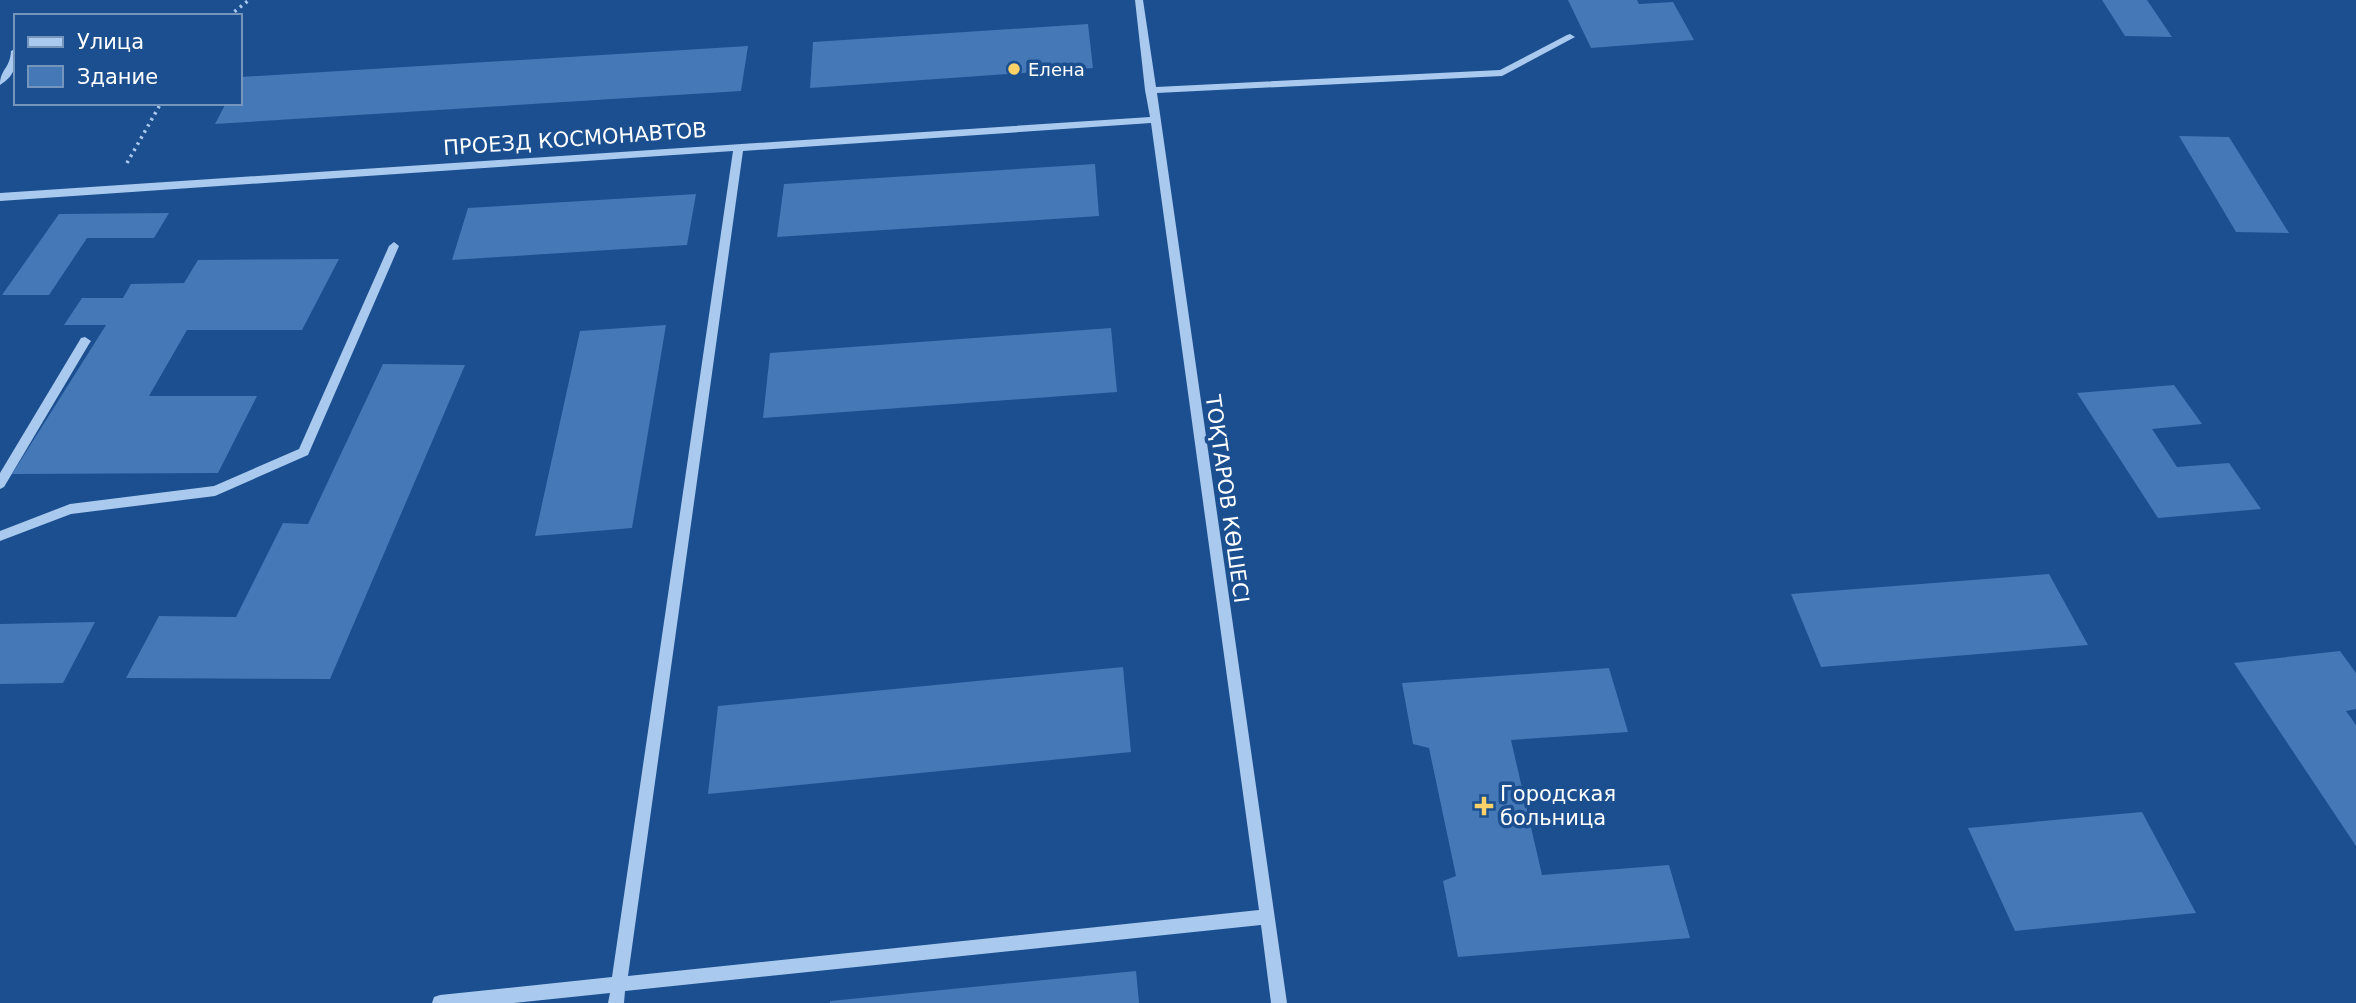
<svg xmlns="http://www.w3.org/2000/svg" width="2356" height="1003" viewBox="0 0 2356 1003" font-family="'DejaVu Sans',sans-serif">
	<rect width="100%" height="100%" fill="#1b4f8f"/>
	<g fill="#4478b7">
		<polygon points="1568,0 1637,0 1639,4 1673,2 1694,40 1591,48"/>
		<polygon points="2102,0 2147,0 2172,37 2125,36"/>
		<polygon points="1088,24 1093,68 810,88 813,42"/>
		<polygon points="748,46 741,91 215,124 226,103 240,103 240,77"/>
		<polygon points="2179,136 2229,137 2289,233 2236,232"/>
		<polygon points="1095,164 1099,216 777,237 784,184"/>
		<polygon points="696,194 687,245 452,260 468,208"/>
		<polygon points="169,213 154,238 87,238 49,295 2,295 59,214"/>
		<polygon points="339,259 302,330 187,330 149,396 257,396 218,473 12,474 106,325 64,325 82,298 123,298 131,284 184,283 198,260"/>
		<polygon points="666,325 632,528 535,536 580,331"/>
		<polygon points="1111,328 1117,392 763,418 770,353"/>
		<polygon points="383,364 465,365 330,679 126,678 159,616 236,617 283,523 308,524"/>
		<polygon points="2174,385 2202,424 2152,429 2177,467 2229,463 2261,509 2158,518 2077,393"/>
		<polygon points="2049,574 2088,645 1821,667 1791,594"/>
		<polygon points="95,622 63,683 0,684 0,624"/>
		<polygon points="2340,651 2356,673 2356,709 2346,711 2356,725 2356,846 2234,663"/>
		<polygon points="1123,667 1131,752 708,794 718,706"/>
		<polygon points="1609,668 1628,732 1511,740 1542,875 1669,865 1690,938 1458,957 1443,881 1456,876 1429,748 1413,744 1402,683"/>
		<polygon points="2142,812 2196,913 2015,931 1968,828"/>
		<polygon points="1136,971 1139,1003 830,1003 830,1001"/>
	</g>
	<g fill="none" stroke-linecap="round" stroke-linejoin="round">
		<g stroke="#a9c9ee" stroke-width="3.5" stroke-dasharray="2.5 4.5" stroke-linecap="butt">
			<polyline points="229,16 249,0"/>
			<polyline points="127,163 161,103"/>
		</g>
		<g fill="#a9c9ee" fill-rule="evenodd">
			<path d="M1135 0H1143L1156 87 1500 70 1567 35 1570 34 1575 37 1502 76 1157 93 1287 1003H1271L1261 925 625 991 624 1003H608L610 993 514 1003H432L434 997 440 995 612 977 733 151 0 201V193L1150 117 1145 90ZM1151 123 1259 910 628 976 743 151Z"/>
			<path d="M16 48C16 65 16 75 0 85 0 69 10 69 11 51Z"/>
			<polygon points="394,242 399,246 308,455 215,496 71,514 0,541 0,531 70,504 214,486 299,449 389,246"/>
			<polygon points="85,337 91,341 89,344 4,487 0,489 0,473 81,338"/>
		</g>
	</g>
	<g fill="#ffd166" stroke="#1b4f8f" stroke-width="2.5">
		<circle cx="1014" cy="69" r="7"/>
		<path d="M1480.5 795.5h7v7h7v7h-7v7h-7v-7h-7v-7h7z"/>
	</g>
	<g text-anchor="middle" dominant-baseline="central" stroke-width="7" stroke-linejoin="round" paint-order="stroke">
		<g font-size="18" fill="#fff" stroke="#1b4f8f" text-anchor="start">
			<text x="1028" y="69">Елена</text>
		</g>
		<g font-size="21" fill="#fff" stroke="#1b4f8f">
			<text transform="translate(575 139) rotate(-4)">ПРОЕЗД КОСМОНАВТОВ</text>
			<text transform="translate(1227 499) rotate(82)">ТОҚТАРОВ КӨШЕСІ</text>
		</g>
		<g font-size="21" fill="#fff" stroke="#1b4f8f" text-anchor="start">
			<text x="1500" y="794">Городская<tspan x="1500" dy="24">больница</tspan></text>
		</g>
	</g>
	<rect x="14" y="14" width="228" height="91" fill="#1b4f8f" stroke="#7695bc" stroke-width="2"/>
	<rect x="28" y="37" width="35" height="10" fill="#a9c9ee" stroke="#7695bc" stroke-width="2"/>
	<text x="77" y="49" font-size="21" fill="#ffffff">Улица</text>
	<rect x="28" y="66" width="35" height="21" fill="#4478b7" stroke="#7695bc" stroke-width="2"/>
	<text x="77" y="84" font-size="21" fill="#ffffff">Здание</text>
</svg>
